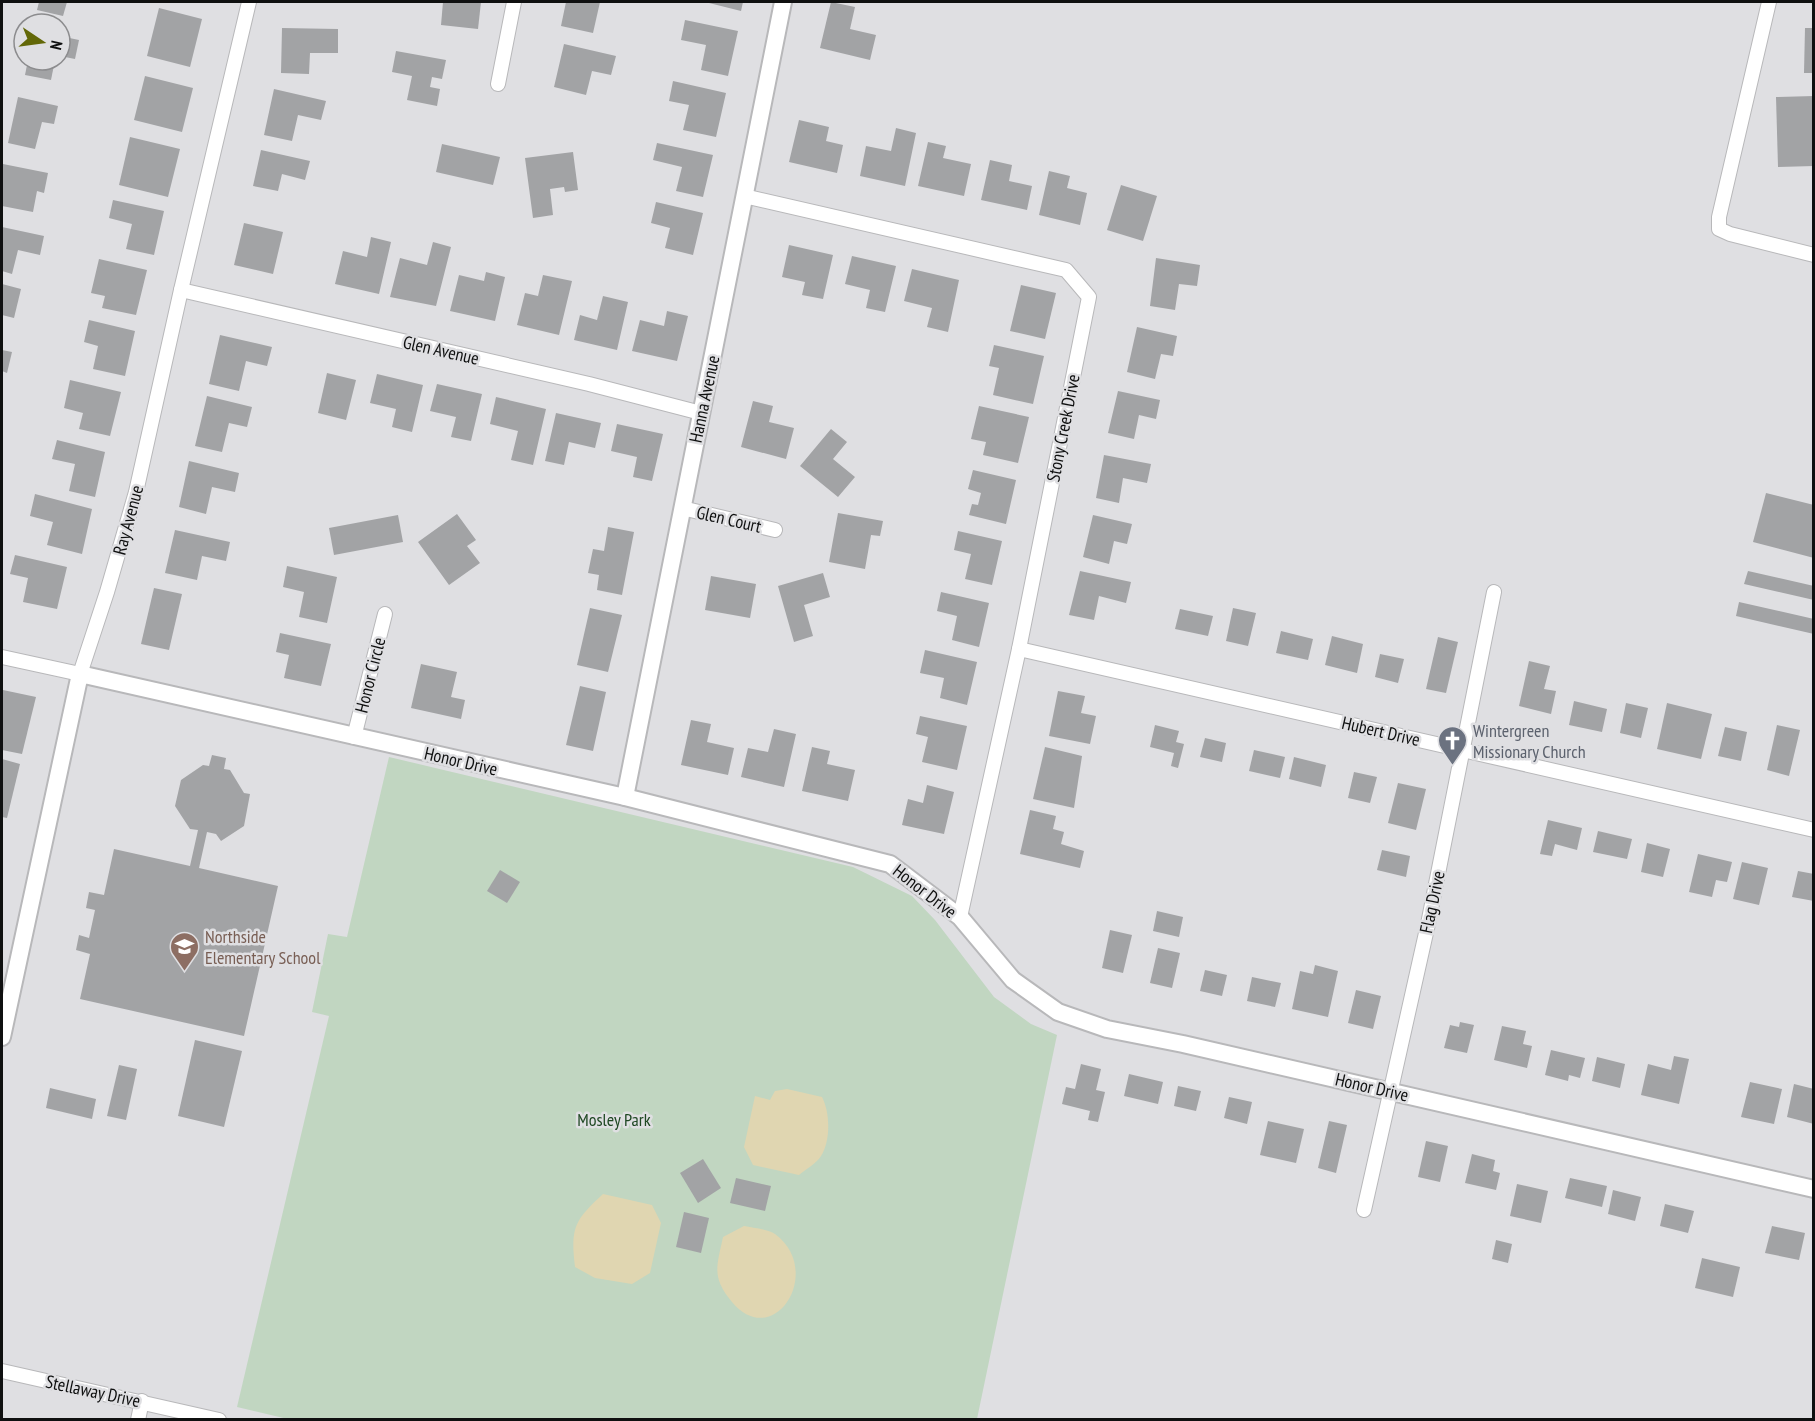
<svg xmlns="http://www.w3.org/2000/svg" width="1815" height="1421" viewBox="0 0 1815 1421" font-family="'PT Sans Narrow',sans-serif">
	<rect width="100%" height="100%" fill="#dfdfe2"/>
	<polygon fill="#c1d6c1" points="389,757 853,867 912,896 935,920 994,997 1031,1024 1057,1035 977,1419 292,1420 237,1407 329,1016 312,1012 328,934 347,937"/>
	<g fill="#e0d6b1">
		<path d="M787 1089 822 1097C830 1112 831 1140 821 1156 817 1163 806 1169 799 1175L753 1165 744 1147 755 1096 770 1100 775 1091Z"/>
		<path d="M603 1194 652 1205 661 1223 650 1273 632 1284 595 1278 575 1267C570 1227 575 1220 603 1194Z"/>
		<path d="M744 1226C753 1228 768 1229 775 1234 825 1271 774 1352 732 1302 711 1277 717 1266 723 1237Z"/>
	</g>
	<g fill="#a2a3a5">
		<polygon points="39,2 67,2 63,16 37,10"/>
		<polygon points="443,2 481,2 478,29 441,25"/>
		<polygon points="566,2 600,2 593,33 561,26"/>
		<polygon points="705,2 743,2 741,11"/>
		<polygon points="831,2 855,7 850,29 876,35 870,60 820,48"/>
		<polygon points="159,8 202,19 190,67 147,56"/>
		<polygon points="685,20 738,31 728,76 701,70 706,45 681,40"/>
		<polygon points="282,28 338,29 338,53 310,53 309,74 281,73"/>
		<polygon points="1805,28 1814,28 1814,73 1804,73"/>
		<polygon points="60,36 79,40 75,59 60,56"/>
		<polygon points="564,44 616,56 611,75 592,71 586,95 554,87"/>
		<polygon points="396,51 446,60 442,79 432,77 430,87 440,89 437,106 407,100 412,76 392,72"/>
		<polygon points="28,60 55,60 51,80 25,75"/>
		<polygon points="145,76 193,88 182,132 134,120"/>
		<polygon points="673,81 726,93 716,137 683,130 689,105 669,101"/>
		<polygon points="274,89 326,101 321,120 298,115 292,141 264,135"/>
		<polygon points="1814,96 1814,166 1778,167 1776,97"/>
		<polygon points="18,97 58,106 54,124 42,122 35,149 8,143"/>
		<polygon points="799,120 829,127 826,141 843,145 837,173 789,162"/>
		<polygon points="896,128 916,133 905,186 860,176 866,146 891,151"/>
		<polygon points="130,137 180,149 168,197 119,185"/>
		<polygon points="928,142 946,146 943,158 971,164 964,196 918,186"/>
		<polygon points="657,143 713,155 703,197 676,191 682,167 653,160"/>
		<polygon points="442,144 500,157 493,185 436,172"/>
		<polygon points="261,150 310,161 305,180 282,174 278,191 253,186"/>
		<polygon points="573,152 578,190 565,192 564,187 550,189 553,215 533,218 525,158"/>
		<polygon points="990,160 1012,165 1009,181 1032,186 1027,210 981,200"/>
		<polygon points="3,164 48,173 44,193 37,191 33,212 2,206"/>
		<polygon points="1049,171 1070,176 1067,188 1087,193 1080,225 1039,215"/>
		<polygon points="1121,185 1157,196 1143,241 1107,230"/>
		<polygon points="113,200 164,211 154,255 126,249 132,224 109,218"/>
		<polygon points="656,202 703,213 693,255 665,248 670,228 651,223"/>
		<polygon points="244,223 283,232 273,274 234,265"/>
		<polygon points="2,227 44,236 40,255 18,250 12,274 2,271"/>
		<polygon points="371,237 391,242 379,294 335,284 343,251 367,257"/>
		<polygon points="433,242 451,247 436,306 390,297 400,258 427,265"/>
		<polygon points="789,245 833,255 823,299 802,295 805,282 782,277"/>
		<polygon points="852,256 896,266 885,312 866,308 870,290 845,284"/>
		<polygon points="1156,258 1200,265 1197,286 1179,284 1175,310 1150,306"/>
		<polygon points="99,259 147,270 136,315 102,308 105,296 91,293"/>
		<polygon points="912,269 959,280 948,332 927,327 932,308 904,301"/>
		<polygon points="486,272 505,277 495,321 450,311 459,275 484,281"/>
		<polygon points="543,275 572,281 559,335 517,325 525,293 538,296"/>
		<polygon points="2,284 21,289 14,318 2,315"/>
		<polygon points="1021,285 1056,293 1045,339 1010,331"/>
		<polygon points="603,296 628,302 617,350 574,340 580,315 597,320"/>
		<polygon points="667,311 688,316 677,361 632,351 640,320 664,326"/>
		<polygon points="89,320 135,331 125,376 93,369 98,346 84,342"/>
		<polygon points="1137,327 1177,336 1173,356 1161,354 1155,379 1127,372"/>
		<polygon points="220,335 272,347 267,366 246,361 239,391 209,384"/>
		<polygon points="994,345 1044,356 1033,404 993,395 999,368 989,366"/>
		<polygon points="2,350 12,352 7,373 2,371"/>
		<polygon points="327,373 356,380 346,420 318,413"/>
		<polygon points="377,374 423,385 412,432 392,427 396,409 370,403"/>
		<polygon points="70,380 121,392 110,436 79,429 83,413 64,408"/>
		<polygon points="437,384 482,394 471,441 451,437 456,417 430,411"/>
		<polygon points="1118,391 1160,400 1156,419 1139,415 1134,439 1108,433"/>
		<polygon points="207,396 252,407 247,427 229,423 222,452 195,446"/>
		<polygon points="496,397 546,409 533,465 511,460 518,431 490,424"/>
		<polygon points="753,401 773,406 769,422 794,428 786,459 741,447"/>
		<polygon points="979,406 1029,417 1018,463 983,455 986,442 971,439"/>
		<polygon points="556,413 601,423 595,448 569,442 564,465 545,461"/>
		<polygon points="617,424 663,434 652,481 633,477 637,457 611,451"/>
		<polygon points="831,429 847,442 833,459 855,477 838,497 800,466"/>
		<polygon points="57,440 105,452 95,497 69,491 75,464 52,459"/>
		<polygon points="1104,455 1151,464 1147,483 1123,478 1119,503 1096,498"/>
		<polygon points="189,461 239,473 235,492 212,487 206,514 179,507"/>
		<polygon points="973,470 1016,480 1006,524 969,515 972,504 978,505 981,493 968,489"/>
		<polygon points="1766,493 1814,505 1814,558 1753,542"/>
		<polygon points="35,494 92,509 82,554 47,545 53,522 30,516"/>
		<polygon points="838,513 883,521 880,536 871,535 865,569 829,562"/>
		<polygon points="457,514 476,540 467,546 480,563 449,585 418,542"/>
		<polygon points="398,515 403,542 334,555 329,528"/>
		<polygon points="1093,515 1132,524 1127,544 1114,541 1109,564 1083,557"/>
		<polygon points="608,527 634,532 622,595 597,590 599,575 588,573 593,549 604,551"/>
		<polygon points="175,530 230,542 226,561 202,556 197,580 165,573"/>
		<polygon points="958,531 1002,541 992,585 965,579 971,554 954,550"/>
		<polygon points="15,555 67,567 57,609 23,602 28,578 10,574"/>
		<polygon points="287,566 337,577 327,623 299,617 304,592 283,587"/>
		<polygon points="1080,571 1131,582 1126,603 1099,596 1094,620 1069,615"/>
		<polygon points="1748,571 1814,586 1814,600 1744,584"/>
		<polygon points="823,573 830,597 804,605 813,636 794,642 778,586"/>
		<polygon points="711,576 756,584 750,618 705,610"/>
		<polygon points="154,588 182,594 169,650 141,644"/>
		<polygon points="941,592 989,603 979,647 952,640 957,616 937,611"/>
		<polygon points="1739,602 1814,619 1814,634 1736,616"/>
		<polygon points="590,608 622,615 608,672 577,665"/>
		<polygon points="1233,608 1256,613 1248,646 1226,641"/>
		<polygon points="1180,609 1213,616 1208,636 1175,629"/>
		<polygon points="1281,631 1313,639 1308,660 1276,653"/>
		<polygon points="280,633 331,644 321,686 284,678 289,655 276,652"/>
		<polygon points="1332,636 1363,644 1357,673 1325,665"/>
		<polygon points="1438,637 1458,642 1446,693 1426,689"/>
		<polygon points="925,650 977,662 967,705 940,698 944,678 920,673"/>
		<polygon points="1380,654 1404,659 1398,683 1375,677"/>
		<polygon points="1529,661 1550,666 1544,689 1556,691 1551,714 1519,706"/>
		<polygon points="421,664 457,672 451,697 465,700 461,719 411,708"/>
		<polygon points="580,686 606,692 593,751 566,745"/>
		<polygon points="3,690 36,697 22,754 2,750"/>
		<polygon points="1058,691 1085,696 1081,713 1096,716 1090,744 1049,736"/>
		<polygon points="1574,701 1607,709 1602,732 1569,725"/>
		<polygon points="1626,703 1648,708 1641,738 1620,733"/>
		<polygon points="1667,703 1712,714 1701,759 1657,749"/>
		<polygon points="920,716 967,726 957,770 922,762 928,737 916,734"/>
		<polygon points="691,720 711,724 707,742 734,748 728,775 681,765"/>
		<polygon points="1155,725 1179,731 1176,742 1184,744 1178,768 1171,766 1174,753 1150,747"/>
		<polygon points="1777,725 1800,730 1789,776 1767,770"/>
		<polygon points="1725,727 1747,732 1741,761 1718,756"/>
		<polygon points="774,729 796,734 784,787 741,777 748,748 768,752"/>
		<polygon points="1205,738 1226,743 1222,762 1200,757"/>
		<polygon points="812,747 830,751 827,764 855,770 848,801 802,791"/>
		<polygon points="1045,747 1082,756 1074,808 1033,799"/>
		<polygon points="1254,750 1285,757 1280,778 1249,771"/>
		<polygon points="212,755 226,758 224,769 230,770 244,793 250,794 244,826 221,841 216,834 207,832 199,868 278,886 244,1036 80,999 90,954 76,950 79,935 89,938 95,910 86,908 89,892 104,895 114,849 190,866 198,830 190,829 175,806 181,780 203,765 209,766"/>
		<polygon points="1294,757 1326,765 1321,787 1289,779"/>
		<polygon points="2,759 20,764 7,818 2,817"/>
		<polygon points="1354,772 1377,777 1370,803 1348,798"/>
		<polygon points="1398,783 1426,789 1416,830 1388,823"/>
		<polygon points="927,785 954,792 944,834 902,825 908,799 923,803"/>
		<polygon points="1030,810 1056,816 1053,829 1064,832 1061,844 1084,851 1080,868 1020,854"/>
		<polygon points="1548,820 1582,828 1577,850 1555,844 1552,856 1540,854"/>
		<polygon points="1598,831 1632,839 1627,859 1593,852"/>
		<polygon points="1647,843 1670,849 1663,877 1641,872"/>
		<polygon points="1382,850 1410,856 1406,877 1377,870"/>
		<polygon points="1698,854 1732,862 1727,882 1716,880 1712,897 1689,892"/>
		<polygon points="1742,862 1768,868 1759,905 1733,899"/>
		<polygon points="500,870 520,882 507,903 487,891"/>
		<polygon points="1798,871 1814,874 1814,901 1792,897"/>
		<polygon points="1157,911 1183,917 1179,937 1153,931"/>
		<polygon points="1110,930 1132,935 1123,973 1102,968"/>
		<polygon points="1158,948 1180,953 1172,988 1150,983"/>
		<polygon points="1315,965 1338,971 1328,1017 1292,1009 1300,971 1313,974"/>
		<polygon points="1205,970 1227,975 1222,996 1200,991"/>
		<polygon points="1252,977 1281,983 1275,1007 1247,1001"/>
		<polygon points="1356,990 1381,996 1373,1029 1348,1023"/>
		<polygon points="1460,1022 1474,1025 1467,1053 1444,1048 1450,1025 1459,1027"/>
		<polygon points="1502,1026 1526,1031 1523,1044 1532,1046 1527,1068 1494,1060"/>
		<polygon points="195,1040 242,1051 224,1127 178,1116"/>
		<polygon points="1551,1050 1585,1058 1580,1078 1569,1075 1568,1081 1545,1075"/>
		<polygon points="1674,1056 1689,1059 1679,1104 1641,1095 1648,1064 1671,1070"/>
		<polygon points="1597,1057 1625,1064 1620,1088 1592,1081"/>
		<polygon points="1081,1064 1101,1069 1096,1090 1105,1092 1098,1122 1088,1120 1090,1111 1062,1104 1066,1087 1075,1089"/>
		<polygon points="119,1065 137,1069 126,1120 107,1116"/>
		<polygon points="1129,1074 1163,1082 1158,1104 1124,1096"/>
		<polygon points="1750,1082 1782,1089 1774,1124 1741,1117"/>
		<polygon points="1794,1084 1814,1089 1814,1124 1787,1117"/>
		<polygon points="1178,1086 1201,1091 1196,1111 1174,1106"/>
		<polygon points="50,1088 96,1099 92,1119 46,1108"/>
		<polygon points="1229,1097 1252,1102 1247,1124 1224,1118"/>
		<polygon points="1268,1121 1304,1129 1296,1163 1260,1155"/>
		<polygon points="1329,1121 1347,1125 1336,1173 1318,1168"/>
		<polygon points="1426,1141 1448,1146 1440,1182 1418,1177"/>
		<polygon points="1472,1154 1495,1160 1493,1171 1500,1173 1496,1190 1465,1183"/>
		<polygon points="703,1159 721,1188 698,1203 680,1173"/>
		<polygon points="736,1178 771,1186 765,1211 730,1203"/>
		<polygon points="1570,1178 1607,1186 1602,1207 1565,1198"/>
		<polygon points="1517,1184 1548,1191 1541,1223 1510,1216"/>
		<polygon points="1613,1190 1641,1197 1635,1221 1608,1214"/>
		<polygon points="1665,1204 1694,1211 1688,1233 1660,1226"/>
		<polygon points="684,1212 709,1218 701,1253 676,1247"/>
		<polygon points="1772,1226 1805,1233 1799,1260 1765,1253"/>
		<polygon points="1496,1240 1512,1244 1508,1263 1492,1259"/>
		<polygon points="1702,1258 1740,1267 1733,1297 1695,1288"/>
	</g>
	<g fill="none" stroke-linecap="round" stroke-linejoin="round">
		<defs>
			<g id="minor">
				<polyline points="1769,2 1719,217 1719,229 1730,234 1814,255"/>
				<polyline points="498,84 514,2"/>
				<polyline points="744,196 1066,270 1089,297 1019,649 960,917"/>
				<polyline points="181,290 589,384 701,413"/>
				<polyline points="682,508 775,530"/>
				<polyline points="1019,649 1814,830"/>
				<polyline points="2,657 80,674 107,592 136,492 181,290 249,2"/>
				<polyline points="354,737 385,614"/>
				<polyline points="1364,1210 1428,924 1494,592"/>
				<polyline points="2,1371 219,1420"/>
				<polyline points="138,1420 142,1401"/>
			</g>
			<g id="tertiary">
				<polyline points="625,797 783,2"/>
				<polyline points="2,1037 80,674 625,797 890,864 960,917 1013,980 1058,1012 1107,1029 1183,1044 1814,1189"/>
			</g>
		</defs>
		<use href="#minor" stroke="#b8b8ba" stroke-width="16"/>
		<use href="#tertiary" stroke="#b8b8ba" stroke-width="20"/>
		<use href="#minor" stroke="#fff" stroke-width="14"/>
		<use href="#tertiary" stroke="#fff" stroke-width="16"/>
	</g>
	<defs>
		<symbol id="church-pin" viewBox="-11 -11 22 30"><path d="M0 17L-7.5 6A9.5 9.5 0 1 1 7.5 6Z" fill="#6b7280" stroke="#dfdfe2"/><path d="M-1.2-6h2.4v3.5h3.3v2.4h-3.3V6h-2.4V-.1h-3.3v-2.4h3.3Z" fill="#fff"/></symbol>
		<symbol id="school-pin" viewBox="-11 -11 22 30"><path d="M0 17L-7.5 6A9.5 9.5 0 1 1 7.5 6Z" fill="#8d6e63" stroke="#dfdfe2"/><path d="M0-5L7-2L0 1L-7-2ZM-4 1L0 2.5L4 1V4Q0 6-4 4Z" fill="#fff"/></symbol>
	</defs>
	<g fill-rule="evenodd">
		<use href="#church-pin" x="1436" y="724" width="33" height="45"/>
		<use href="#school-pin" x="168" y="930" width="33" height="45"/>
	</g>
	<g text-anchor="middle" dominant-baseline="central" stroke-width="5" stroke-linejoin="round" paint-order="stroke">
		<g font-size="18" fill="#0f1010" stroke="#dfdfe2">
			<text transform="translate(441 350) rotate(13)">Glen Avenue</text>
			<text transform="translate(704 399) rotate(-78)">Hanna Avenue</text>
			<text transform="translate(1063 428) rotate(-79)">Stony Creek Drive</text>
			<text transform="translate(729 519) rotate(13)">Glen Court</text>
			<text transform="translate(128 520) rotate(-75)">Ray Avenue</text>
			<text transform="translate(370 675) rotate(-76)">Honor Circle</text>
			<text transform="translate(1381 731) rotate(13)">Hubert Drive</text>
			<text transform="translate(461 761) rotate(13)">Honor Drive</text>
			<text transform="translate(925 891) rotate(38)">Honor Drive</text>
			<text transform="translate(1432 902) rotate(-78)">Flag Drive</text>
			<text transform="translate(1372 1087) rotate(13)">Honor Drive</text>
			<text transform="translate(93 1391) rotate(12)">Stellaway Drive</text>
		</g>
		<g font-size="18" fill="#5b616d" stroke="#dfdfe2" text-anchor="start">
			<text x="1473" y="730">Wintergreen<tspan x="1473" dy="21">Missionary Church</tspan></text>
		</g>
		<g font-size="18" fill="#785e54" stroke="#dfdfe2" text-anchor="start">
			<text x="205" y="936">Northside<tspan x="205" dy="21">Elementary School</tspan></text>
		</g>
		<g font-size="18" fill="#1f4823" stroke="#dfdfe2">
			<text x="614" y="1119">Mosley Park</text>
		</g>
	</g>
	<rect width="1815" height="1421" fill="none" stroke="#0f1010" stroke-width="6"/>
	<g transform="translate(42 42) rotate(103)"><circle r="28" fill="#dfdfe2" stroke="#8c8c8e" stroke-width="1.5"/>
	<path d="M0-4.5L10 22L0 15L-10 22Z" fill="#636808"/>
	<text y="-9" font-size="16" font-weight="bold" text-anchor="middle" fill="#0f1010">N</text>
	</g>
</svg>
